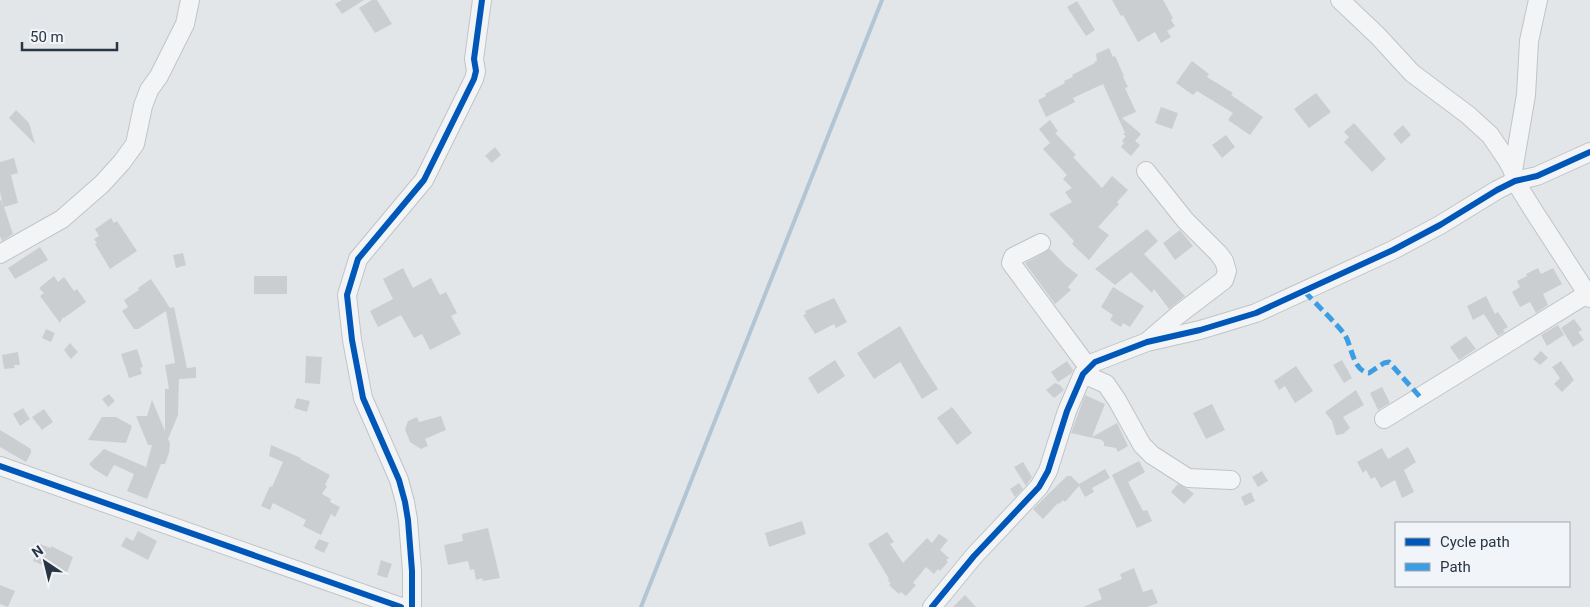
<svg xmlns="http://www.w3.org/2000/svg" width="1590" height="607" viewBox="0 0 1590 607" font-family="Roboto,sans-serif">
	<rect width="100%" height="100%" fill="#e3e6e9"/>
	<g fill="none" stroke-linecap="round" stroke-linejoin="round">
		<polyline stroke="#b1c5d5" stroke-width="4" points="641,607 882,0"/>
	</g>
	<g fill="#cbced1">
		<polygon points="342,0 364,0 342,14 335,4"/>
		<polygon points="372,0 377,0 392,24 375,33 359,8"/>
		<polygon points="1112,0 1163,0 1173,18 1171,20 1175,26 1167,31 1171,37 1161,43 1155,32 1138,42 1123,15 1121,16"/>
		<polygon points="1077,1 1095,30 1086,36 1067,7"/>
		<polygon points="1109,48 1113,57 1115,56 1124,76 1123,77 1128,87 1125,88 1136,112 1122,118 1141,134 1135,141 1140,145 1131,156 1121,147 1124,143 1122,141 1126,136 1123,134 1125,133 1103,84 1073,98 1075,102 1046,117 1038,100 1046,96 1045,94 1065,83 1064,81 1073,77 1072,75 1095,63 1094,62 1097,61 1096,54"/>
		<polygon points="1192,61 1209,74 1207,77 1233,93 1231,95 1263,117 1250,135 1228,120 1233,113 1197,91 1193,95 1176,83"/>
		<polygon points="1316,93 1331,112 1309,128 1294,109"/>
		<polygon points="1161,107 1178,113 1172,129 1155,123"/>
		<polygon points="16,110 29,123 35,144 9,118"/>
		<polygon points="1050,120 1058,131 1055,133 1076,155 1073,157 1102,188 1112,176 1128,190 1117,202 1119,204 1098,227 1109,235 1089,260 1072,244 1074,241 1049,214 1072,202 1065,192 1072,188 1063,179 1067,175 1043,149 1050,143 1039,129"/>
		<polygon points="1354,123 1386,159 1372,172 1344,142 1349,137 1344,132"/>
		<polygon points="1403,125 1411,135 1401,144 1393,134"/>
		<polygon points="1226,135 1235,147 1222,158 1212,145"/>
		<polygon points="495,147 501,155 492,163 485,156"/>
		<polygon points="14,158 18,173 11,175 18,203 4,207 13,234 2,241 0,236 0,200 1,200 3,206 0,192 0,162"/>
		<polygon points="111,218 114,223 117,221 137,251 110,269 95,244 97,243 94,239 99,236 95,229"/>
		<polygon points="1147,229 1158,241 1144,254 1185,296 1169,309 1154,289 1152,293 1131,272 1115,285 1095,269"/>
		<polygon points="1180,230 1193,246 1175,260 1163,243"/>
		<polygon points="40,247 48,260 15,279 8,268"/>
		<polygon points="1050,249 1065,265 1078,275 1068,287 1071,290 1055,304 1025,263"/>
		<polygon points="183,253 186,265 176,268 173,255"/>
		<polygon points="403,268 413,288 431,278 440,295 446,292 457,313 451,316 461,334 430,350 422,334 414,338 401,315 378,327 370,311 393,299 383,279"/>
		<polygon points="1538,268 1541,274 1553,268 1562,284 1543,294 1548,305 1536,313 1530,302 1520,307 1512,292 1520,287 1517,281 1527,276 1526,274"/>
		<polygon points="54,276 58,282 64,277 74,291 77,289 86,302 64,318 63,317 60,323 40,296 44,293 39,288"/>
		<rect x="254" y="276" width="33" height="18"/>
		<polygon points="151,279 170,308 174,307 187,368 196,367 196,378 179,379 178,415 168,439 170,443 169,453 165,464 161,464 147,499 127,491 134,474 114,465 107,477 94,469 89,464 104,449 146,467 152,445 148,445 136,416 147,416 152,400 165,431 165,389 169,389 165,365 175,363 166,311 138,329 134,329 122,311 128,307 124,300 139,290 138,288"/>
		<polygon points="1113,287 1144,306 1130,327 1123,323 1121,327 1110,320 1113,315 1101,307"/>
		<polygon points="1486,296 1495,314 1498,312 1508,327 1503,330 1505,332 1498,336 1484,314 1473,320 1467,306"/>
		<polygon points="834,298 847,322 836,328 834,324 815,334 803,315 806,314 805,311"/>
		<polygon points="1574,319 1582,330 1578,332 1584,340 1573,347 1561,328"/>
		<polygon points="1558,325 1564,335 1547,346 1541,335"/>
		<polygon points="900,326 920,361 938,389 922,399 901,363 900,362 874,379 857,353"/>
		<polygon points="46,329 55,333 51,342 42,338"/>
		<polygon points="1466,336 1476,349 1459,360 1450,347"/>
		<polygon points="70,343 78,352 71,359 64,350"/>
		<polygon points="137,349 143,367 140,368 142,374 129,378 121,354"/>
		<polygon points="1541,351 1548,358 1540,365 1533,359"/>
		<polygon points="18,352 20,365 14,365 15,368 4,369 2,355"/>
		<polygon points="306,356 322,357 320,384 305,383"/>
		<polygon points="835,360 845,376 818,394 808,378"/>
		<polygon points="1342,360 1352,378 1344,383 1333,365"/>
		<polygon points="1067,361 1073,370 1072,373 1058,382 1051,372"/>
		<polygon points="1561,361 1574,380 1562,392 1554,384 1560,378 1552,367"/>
		<polygon points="1296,366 1313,391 1295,403 1285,386 1279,390 1274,381"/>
		<polygon points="1055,383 1060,385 1064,390 1054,398 1046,390"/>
		<polygon points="1382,387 1390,403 1378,410 1370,393"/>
		<polygon points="1356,390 1364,405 1343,417 1350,428 1343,434 1336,435 1332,421 1325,412"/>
		<polygon points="109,394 115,401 108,407 102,399"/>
		<polygon points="1085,395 1105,404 1092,437 1117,423 1128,446 1118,452 1116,448 1104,446 1104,442 1102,441 1102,440 1071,433"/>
		<polygon points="297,398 310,401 307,412 294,408"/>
		<polygon points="1212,404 1225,430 1206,439 1193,413"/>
		<polygon points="952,407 972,433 957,445 937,418"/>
		<polygon points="23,408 30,419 20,426 13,414"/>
		<polygon points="44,409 53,422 42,430 32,417"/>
		<polygon points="441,416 446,430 425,439 428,446 421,449 410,442 405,429 408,421 417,417 419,422"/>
		<polygon points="102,417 116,417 132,426 126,443 88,440"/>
		<polygon points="0,430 31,449 31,453 26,462 0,447"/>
		<polygon points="271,445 301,458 300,459 330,475 325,485 327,486 322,494 331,499 330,502 340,507 335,517 331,514 321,535 303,526 306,520 273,503 270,510 261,506 270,486 272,487 283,462 269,456"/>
		<polygon points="1408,447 1416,462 1404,470 1414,492 1402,498 1395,480 1381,488 1375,477 1371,479 1366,470 1363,473 1357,462 1382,448 1388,459"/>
		<polygon points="1139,461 1145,472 1128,482 1143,511 1147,510 1152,521 1137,528 1112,475"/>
		<polygon points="1023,462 1032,477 1026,486 1014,467"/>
		<polygon points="1105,469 1110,478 1092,488 1094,492 1085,497 1079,486 1065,502 1063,500 1059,504 1058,503 1043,519 1033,509 1067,476 1071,476 1079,484"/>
		<polygon points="1262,471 1268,481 1258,487 1252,477"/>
		<polygon points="1019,483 1023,489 1015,497 1010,489"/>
		<polygon points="1178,484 1188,489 1194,494 1184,504 1171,492"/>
		<polygon points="1251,492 1255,501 1245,506 1241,497"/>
		<polygon points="802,521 806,534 769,547 765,533"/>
		<polygon points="488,528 500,578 483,581 482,578 476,580 474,569 470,570 468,561 448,565 444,545 463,541 462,534"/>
		<polygon points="138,531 157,541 148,560 121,546 126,537 133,541"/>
		<polygon points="887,532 894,542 890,544 903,563 927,538 932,543 939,534 948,540 940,550 949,558 946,560 948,562 940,571 938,569 934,574 926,567 913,583 916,585 906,596 901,592 899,594 889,585 891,583 888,581 889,579 868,544"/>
		<polygon points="319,539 329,543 324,553 314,548"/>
		<polygon points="40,544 51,548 51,546 73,557 66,575 33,561"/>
		<polygon points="381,560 392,564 387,578 377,575"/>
		<polygon points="1134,568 1143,592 1152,589 1158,603 1147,607 1083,607 1102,599 1098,589 1122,579 1120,574"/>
		<polygon points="0,585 15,591 8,607 0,604"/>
		<polygon points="965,595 976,607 953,607"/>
	</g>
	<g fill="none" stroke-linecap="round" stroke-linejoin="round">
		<defs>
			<g id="minor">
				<polyline points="1340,0 1378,36 1412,73 1468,115 1490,135 1507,160 1513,171"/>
				<polyline points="1538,0 1529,41 1526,95 1513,171 1515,181 1533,210 1590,298"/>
				<polyline points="1146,171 1185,220 1218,253 1224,261 1227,271 1224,280 1178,315 1149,340"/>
				<polyline points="1041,243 1013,257 1011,263 1088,367"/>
				<polyline points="0,254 62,219 102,184 122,162 135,144 143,106 149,90 159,76 185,24 190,0"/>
				<polyline points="1083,374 1106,384 1117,400 1142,445 1152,455 1188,478 1231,480"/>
				<polyline points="1384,419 1587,294"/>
				<polyline points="0,466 401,607"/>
				<polyline points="412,607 412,571 408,520 405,502 399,480 363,398 352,340 347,295 358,259 424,180 474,79 476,71 474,59 482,0"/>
				<polyline points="932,607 974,556 1039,487 1048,471 1067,411 1083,374 1095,362 1147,342 1200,330 1256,313 1393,250 1440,225 1497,190 1515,181 1537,176 1590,152"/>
			</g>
		</defs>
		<use href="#minor" stroke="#c1c4c7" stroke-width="20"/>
		<use href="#minor" stroke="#f3f4f5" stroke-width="18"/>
		<path stroke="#3d9de3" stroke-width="5" stroke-dasharray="10 5" stroke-linecap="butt" d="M1305 292C1316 304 1336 323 1345 335 1352 347 1353 371 1369 373L1384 363 1389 362 1420 397"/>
		<defs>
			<g id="cycleway">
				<polyline points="0,466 401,607"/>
				<polyline points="412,607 412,571 408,520 405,502 399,480 363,398 352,340 347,295 358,259 424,180 474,79 476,71 474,59 482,0"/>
				<polyline points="932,607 974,556 1039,487 1048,471 1067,411 1083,374 1095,362 1147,342 1200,330 1256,313 1393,250 1440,225 1497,190 1515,181 1537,176 1590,152"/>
			</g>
		</defs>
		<use href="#cycleway" stroke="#f1f4f8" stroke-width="9"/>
		<use href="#cycleway" stroke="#0057b8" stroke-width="6"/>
	</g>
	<rect x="1395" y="522" width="175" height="65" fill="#f1f4f8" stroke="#a1a8b0"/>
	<rect x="1405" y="538" width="25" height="8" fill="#0057b8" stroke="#a1a8b0"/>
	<text x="1440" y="547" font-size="15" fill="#293543">Cycle path</text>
	<rect x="1405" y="563" width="25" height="8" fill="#3d9de3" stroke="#a1a8b0"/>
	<text x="1440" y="572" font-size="15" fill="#293543">Path</text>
	<g transform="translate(45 562) rotate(325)" stroke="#f1f4f8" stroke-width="4" paint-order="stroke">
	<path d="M0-4L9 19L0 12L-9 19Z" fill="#293543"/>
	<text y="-8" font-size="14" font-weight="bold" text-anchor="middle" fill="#293543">N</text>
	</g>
	<path d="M22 42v8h95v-8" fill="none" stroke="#293543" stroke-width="2.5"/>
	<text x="30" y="42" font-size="15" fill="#293543" stroke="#f1f4f8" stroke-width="4" paint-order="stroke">50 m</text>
</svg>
